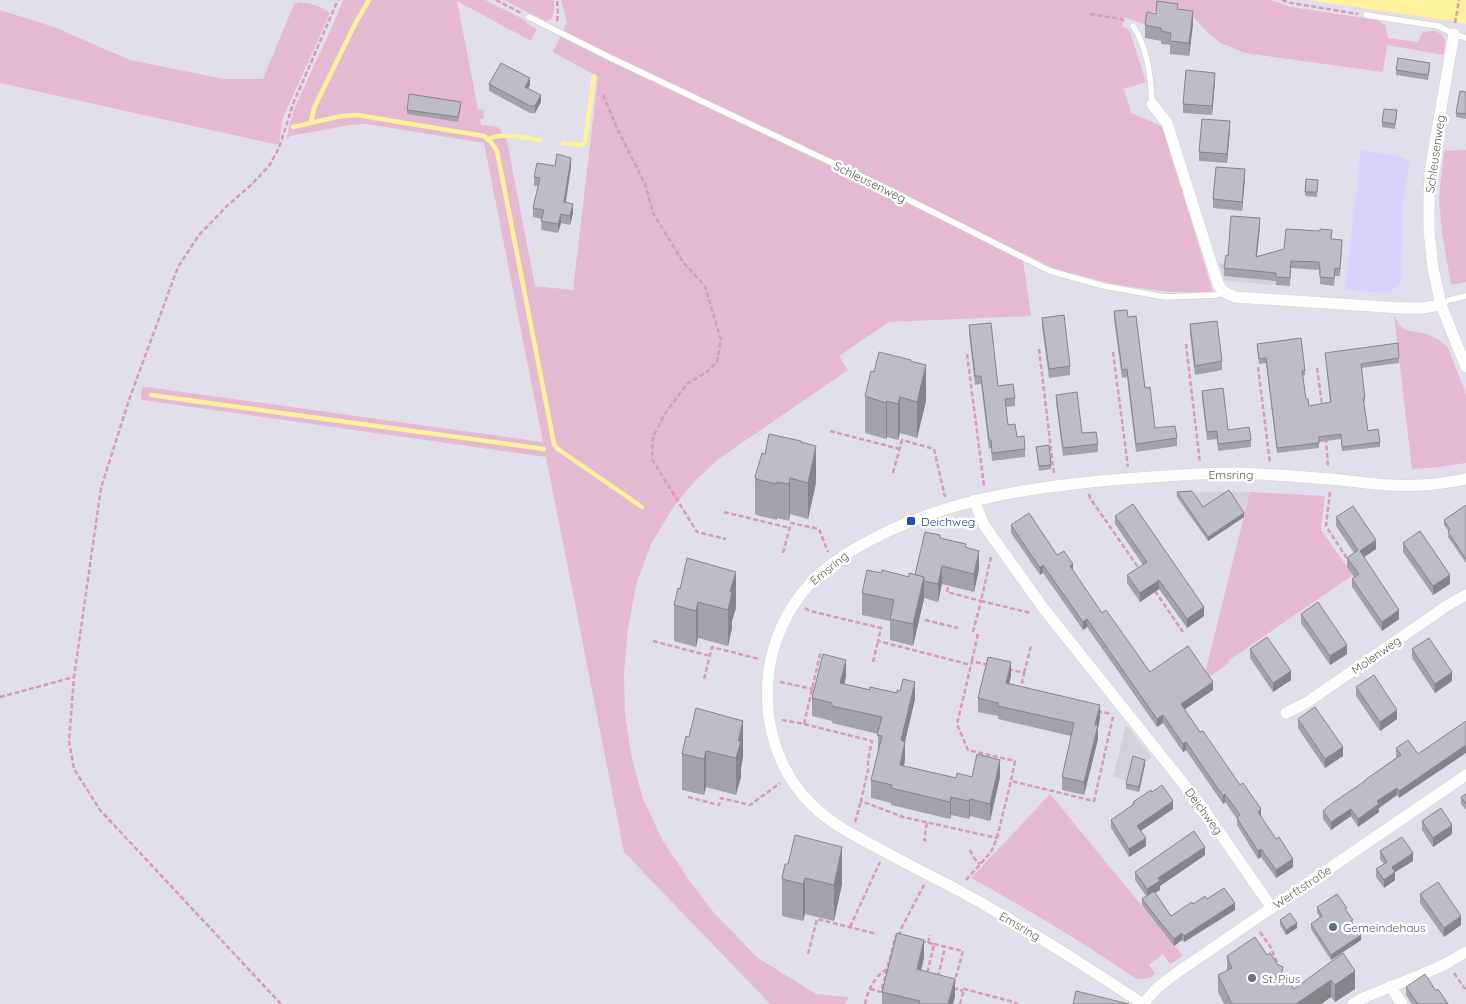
<svg xmlns="http://www.w3.org/2000/svg" width="1466" height="1004" viewBox="0 0 1466 1004" font-family="Quicksand,sans-serif">
	<rect width="100%" height="100%" fill="#e2dfec"/>
	<polygon fill="#dad1ff" points="1361,150 1402,157 1410,162 1403,199 1401,281 1390,293 1345,290"/>
	<g fill="#d3d2da">
		<polygon points="1219,263 1277,268 1276,285 1225,281"/>
		<polygon points="1215,492 1250,492 1244,517 1208,541 1175,493"/>
		<polygon points="1126,725 1152,757 1146,762 1141,784 1113,777"/>
	</g>
	<g fill="#e6b9d3">
		<path d="M343 0H485L527 21 526 23 537 29 531 41 457 1 478 109 484 110 483 119H480L481 125 498 127 507 141 535 286 573 290 598 77 553 52 567 22 561 0H1271L1291 7 1378 20 1383 24H1385L1388 38 1418 42 1422 33C1430 29 1444 30 1445 42 1445 46 1444 51 1443 55L1387 45 1383 72 1245 53 1221 43 1210 35 1196 20 1188 15 1164 10 1151 12 1150 26 1124 17 1122 27 1127 28 1130 32 1146 82 1124 89 1131 113 1162 126 1213 292H1169L1112 284 1055 269 1023 253V261L1031 316 889 322 839 356 848 370 720 458 696 480 674 506 651 544 636 585 628 629 624 672 625 715 632 759 643 799 663 841 691 883 715 914 758 958 816 994 849 997 845 1004H770L624 852 546 457 143 400 141 398V393L143 387H147L543 442 484 143 366 124 350 125 290 136 287 139C289 116 301 95 310 74 322 50 333 25 343 0Z"/>
		<polygon points="504,0 554,0 554,12 551,19 545,21"/>
		<path d="M300 2C312 4 321 6 330 13L283 118 279 145 0 83V10L54 27 130 60 224 79H263L294 4Z"/>
		<polygon points="1466,150 1466,282 1451,285 1442,233 1439,198 1444,151"/>
		<polygon points="1394,316 1401,327 1409,331 1427,334 1438,339 1448,348 1466,394 1466,463 1439,467 1412,469"/>
		<polygon points="1250,492 1325,496 1321,530 1353,575 1228,661 1229,663 1206,679 1204,677"/>
		<path d="M1050 794 1183 956 1170 964 1163 954 1149 965 1155 974C1149 979 1143 980 1135 978 1082 942 1028 909 971 878Z"/>
	</g>
	<polygon fill="#fff29c" points="1307,0 1466,0 1466,24 1451,21"/>
	<g fill="none" stroke-linecap="round" stroke-linejoin="round">
		<g stroke="#fff29c" stroke-width="4.5">
			<polyline points="311,122 314,108 356,22 369,0"/>
			<polyline points="293,127 341,116 357,115 484,136 491,142 497,151 554,444 558,449 642,507"/>
			<path d="M488 139C504 132 524 138 540 140"/>
			<polyline points="563,143 582,145 585,142 594,76"/>
			<polyline points="151,395 544,449"/>
		</g>
		<defs>
			<g id="lane">
				<polyline points="1366,15 1438,26 1454,34 1466,38"/>
				<polyline points="529,17 613,59 883,187 1050,271 1104,286 1165,297 1216,295 1224,292"/>
				<path d="M1133 26C1148 48 1151 78 1152 104"/>
				<polyline points="1441,305 1449,300 1466,296"/>
			</g>
			<g id="street">
				<polyline points="1454,34 1430,171 1429,198 1429,231 1433,268 1441,305 1466,367"/>
				<polyline points="1152,104 1167,123 1218,284 1224,292 1235,297 1401,308 1422,308 1441,305"/>
				<polyline points="974,500 984,525 1044,609 1199,803 1272,908"/>
				<polyline points="1286,713 1306,703 1448,605 1466,595"/>
				<polyline points="1390,986 1402,1004"/>
				<path d="M1143 1004C1083 964 1022 925 958 890 931 876 903 862 876 847 853 835 830 823 811 804 771 764 759 704 773 651 791 586 836 555 893 529 964 497 1035 487 1111 480 1152 477 1195 473 1236 473 1271 474 1306 477 1341 480 1367 483 1394 487 1420 485 1436 485 1451 482 1466 479"/>
				<polyline points="1143,1004 1157,988 1175,974 1466,775"/>
				<polyline points="1353,1004 1363,998 1435,969 1447,963 1466,952"/>
			</g>
		</defs>
		<use href="#lane" stroke="#d2d3cb" stroke-width="7"/>
		<use href="#street" stroke="#d2d3cb" stroke-width="12"/>
		<g stroke="#d89cae" stroke-width="2.5" stroke-dasharray="5 2.5" stroke-linecap="butt">
			<polyline points="496,0 521,13"/>
			<polyline points="1282,0 1291,3 1358,14"/>
			<polyline points="1090,14 1121,19 1125,21"/>
			<polyline points="557,21 558,14 557,0"/>
			<polyline points="1455,23 1459,0"/>
			<polyline points="603,95 618,130 645,184 653,213 683,262 705,286 721,340 717,362 708,371 687,384 664,415 653,437 652,459 697,532 726,539"/>
			<polyline points="1186,344 1200,463"/>
			<polyline points="1039,349 1054,474"/>
			<polyline points="1113,352 1128,467"/>
			<polyline points="967,354 984,486"/>
			<polyline points="1258,367 1270,463"/>
			<polyline points="1317,368 1322,405"/>
			<polyline points="830,431 900,449"/>
			<polyline points="1326,438 1328,468"/>
			<polyline points="893,473 902,440 934,449 945,497"/>
			<polyline points="1330,492 1326,526 1348,560"/>
			<polyline points="1089,494 1090,498 1140,570"/>
			<polyline points="724,512 790,528"/>
			<polyline points="783,553 791,523 819,529 828,552"/>
			<polyline points="991,557 981,601 1031,613"/>
			<polyline points="948,587 947,592 981,601 973,632"/>
			<polyline points="1155,591 1183,632"/>
			<polyline points="805,608 810,611 881,628 878,641 971,665"/>
			<polyline points="925,620 958,628"/>
			<polyline points="653,641 710,656"/>
			<polyline points="972,661 978,633"/>
			<polyline points="873,662 878,641"/>
			<polyline points="988,665 972,661 957,724 968,750 1015,761 1011,781 1094,801 1113,717"/>
			<polyline points="1008,669 1024,673 1021,688"/>
			<polyline points="1024,673 1031,646"/>
			<polyline points="704,679 712,647 759,659"/>
			<polyline points="780,682 813,689"/>
			<polyline points="0,697 74,677"/>
			<polyline points="1097,711 1112,714"/>
			<polyline points="782,720 804,724 872,741 868,760 868,770 861,801 903,817 997,838"/>
			<polyline points="804,724 821,650"/>
			<polyline points="688,797 719,805 721,798 750,805 780,783"/>
			<polyline points="855,822 861,801"/>
			<polyline points="927,823 924,840 928,841"/>
			<polyline points="970,850 974,858 980,864"/>
			<polyline points="966,880 991,852 997,838 1011,781"/>
			<polyline points="850,927 880,862"/>
			<polyline points="1260,932 1270,946 1280,969"/>
			<polyline points="899,936 902,927 924,885"/>
			<polyline points="921,941 934,944 927,974"/>
			<polyline points="928,943 930,935"/>
			<polyline points="934,944 963,951 954,984"/>
			<polyline points="808,954 817,919 877,934"/>
			<polyline points="1454,973 1466,990"/>
			<polyline points="938,977 945,947"/>
			<polyline points="953,988 963,991"/>
			<polyline points="870,989 881,992 896,935 898,936"/>
			<polyline points="281,1004 100,810 74,769 69,741 74,677 101,488 130,397 178,267 199,235 227,206 251,185 269,166 279,148 293,104 338,0"/>
			<path d="M865 1004C868 990 874 977 887 969"/>
			<polyline points="960,1004 964,989 1010,1001 1018,1004"/>
		</g>
		<use href="#lane" stroke="#fff" stroke-width="5.5"/>
		<use href="#street" stroke="#fff" stroke-width="11"/>
	</g>
	<g fill="#a3a2ab">
		<polygon points="1178,9 1193,24 1189,56 1170,54 1170,45 1161,44 1161,41 1145,38 1145,25 1156,14"/>
		<polygon points="1430,67 1428,80 1396,75 1396,70"/>
		<polygon points="1215,82 1212,115 1183,113 1183,104"/>
		<polygon points="489,84 530,85 528,88 541,102 535,113 530,113 489,91"/>
		<polygon points="1466,92 1466,119 1456,117 1456,113"/>
		<polygon points="461,106 458,122 407,114 407,110"/>
		<polygon points="1397,115 1395,129 1382,127 1382,122"/>
		<polygon points="1230,130 1227,163 1199,161 1199,152"/>
		<polygon points="555,166 571,167 566,202 573,213 570,225 561,223 558,233 541,230 542,219 533,217 533,208 538,186 534,186 534,177"/>
		<polygon points="1245,178 1242,211 1213,208 1213,199"/>
		<polygon points="1306,179 1318,180 1317,197 1305,196"/>
		<polygon points="1260,226 1257,256 1331,239 1342,247 1340,276 1335,276 1334,286 1320,284 1320,275 1319,275 1319,270 1291,268 1290,286 1276,285 1276,281 1224,276 1224,268 1228,256"/>
		<polygon points="1114,311 1128,317 1155,428 1177,438 1177,446 1136,452 1127,377 1122,378 1114,319"/>
		<polygon points="1042,318 1070,366 1070,375 1049,378 1042,327"/>
		<polygon points="1190,324 1222,361 1222,370 1195,375 1190,334"/>
		<polygon points="969,325 998,386 1015,398 1015,406 1006,407 1008,425 1025,449 1025,457 992,461 991,448 989,449 981,384 975,385 969,333"/>
		<polygon points="1257,344 1305,371 1305,375 1303,376 1306,399 1309,406 1330,402 1325,353 1399,358 1399,363 1361,368 1365,398 1365,402 1364,402 1368,431 1380,442 1380,447 1342,451 1341,439 1319,442 1319,448 1277,453 1266,363 1259,364"/>
		<polygon points="911,361 926,401 917,438 900,433 898,440 887,437 886,439 865,433 865,396 874,372"/>
		<polygon points="1202,391 1228,430 1251,440 1251,447 1218,451 1217,439 1207,440 1202,398"/>
		<polygon points="1056,395 1082,433 1098,444 1098,452 1063,456 1056,402"/>
		<polygon points="801,442 816,483 808,519 790,514 789,521 777,518 777,520 756,515 755,513 755,477 765,454"/>
		<polygon points="1036,447 1051,465 1051,469 1039,471"/>
		<polygon points="1177,492 1203,507 1244,517 1208,541 1177,497"/>
		<polygon points="1466,505 1466,563 1448,537 1449,532 1444,525 1444,520"/>
		<polygon points="1115,516 1204,616 1187,628 1159,589 1140,602 1127,583 1127,575 1143,565 1115,524"/>
		<polygon points="1336,517 1376,549 1364,557 1399,619 1382,631 1352,587 1352,579 1354,577 1347,567 1347,558 1354,553 1336,526"/>
		<polygon points="1011,525 1057,555 1073,571 1102,613 1150,672 1213,690 1184,709 1200,732 1261,817 1293,867 1276,878 1261,857 1258,859 1237,825 1237,819 1225,802 1223,804 1186,750 1183,752 1163,723 1157,727 1087,627 1083,630 1043,573 1040,575 1011,533"/>
		<polygon points="940,538 966,547 979,569 974,592 942,584 938,602 924,598 913,646 890,640 890,621 862,615 862,593 882,573 909,577 915,575"/>
		<polygon points="1403,543 1450,584 1433,595 1403,552"/>
		<polygon points="678,588 736,608 732,621 732,628 728,646 698,638 696,647 674,641 674,605"/>
		<polygon points="1301,614 1347,654 1330,665 1301,623"/>
		<polygon points="1250,649 1291,680 1273,692 1250,658"/>
		<polygon points="1412,649 1452,681 1435,693 1412,658"/>
		<polygon points="1011,676 1009,683 1100,718 1098,728 1098,739 1084,795 1062,790 1062,777 1071,736 998,719 998,716 978,712 978,698"/>
		<polygon points="846,677 844,684 915,699 905,742 905,759 904,766 956,778 972,777 1000,777 990,821 970,816 969,819 951,815 950,819 891,805 891,803 871,798 871,780 878,752 878,734 832,723 832,721 812,716 812,698"/>
		<polygon points="1356,687 1397,719 1380,731 1356,696"/>
		<polygon points="1298,719 1343,756 1325,768 1298,728"/>
		<polygon points="686,736 743,757 741,768 741,777 736,795 706,787 704,795 682,790 682,754"/>
		<polygon points="1408,740 1399,798 1397,795 1379,808 1379,812 1358,827 1351,816 1331,830 1323,819 1323,811 1365,782 1365,780 1397,757 1396,756 1396,748"/>
		<polygon points="1145,764 1139,792 1126,789 1126,784"/>
		<polygon points="1152,792 1173,809 1141,831 1146,846 1129,857 1111,828 1111,820 1133,805 1133,802"/>
		<polygon points="1466,794 1466,810 1461,804 1461,797"/>
		<polygon points="1422,821 1452,834 1433,847 1422,830"/>
		<polygon points="1380,851 1413,861 1395,872 1395,880 1384,888 1376,877 1376,869 1384,864 1380,859"/>
		<polygon points="1205,855 1160,886 1160,890 1155,893 1171,916 1193,904 1207,899 1235,910 1184,942 1182,940 1174,946 1142,905 1142,899 1146,896 1135,880 1135,872"/>
		<polygon points="785,864 842,884 834,921 805,914 803,921 782,916 782,879"/>
		<polygon points="1420,894 1461,925 1444,937 1420,903"/>
		<polygon points="1317,907 1347,911 1361,940 1331,960 1311,929 1311,924 1320,918 1317,912"/>
		<polygon points="1280,920 1297,928 1286,935 1280,925"/>
		<polygon points="1343,953 1355,989 1335,1002 1331,997 1321,1004 1224,1004 1218,992 1218,975 1227,971 1227,956 1267,955 1283,974 1294,989"/>
		<polygon points="924,958 921,970 955,996 953,1004 882,1004 882,992"/>
		<polygon points="1406,987 1436,991 1448,1004 1412,1004 1406,995"/>
	</g>
	<g fill="#85848b">
		<polygon points="1193,11 1193,24 1189,56 1189,43"/>
		<polygon points="1215,73 1215,82 1212,115 1212,106"/>
		<polygon points="530,78 530,85 525,94 525,87"/>
		<polygon points="541,95 541,102 535,113 535,106"/>
		<polygon points="1230,121 1230,130 1227,163 1227,154"/>
		<polygon points="571,158 571,167 564,211 564,202"/>
		<polygon points="1245,169 1245,178 1242,211 1242,202"/>
		<polygon points="573,204 573,213 570,225 570,216"/>
		<polygon points="561,214 561,223 558,233 558,224"/>
		<polygon points="1260,218 1260,226 1256,264 1256,257"/>
		<polygon points="926,365 926,401 917,438 917,402"/>
		<polygon points="900,397 900,433 898,440 898,404"/>
		<polygon points="887,401 887,437 886,439 886,403"/>
		<polygon points="816,446 816,483 808,519 808,483"/>
		<polygon points="790,478 790,514 789,521 789,484"/>
		<polygon points="1244,513 1244,517 1208,541 1208,537"/>
		<polygon points="1376,540 1376,549 1360,560 1360,551"/>
		<polygon points="979,551 979,569 974,592 974,574"/>
		<polygon points="1073,564 1073,572 1070,566"/>
		<polygon points="1043,565 1043,573 1040,575 1040,568"/>
		<polygon points="942,566 942,584 938,602 938,584"/>
		<polygon points="736,572 736,608 732,621 732,628 728,646 728,610 730,591"/>
		<polygon points="1450,575 1450,584 1433,595 1433,586"/>
		<polygon points="924,577 924,599 913,646 913,624"/>
		<polygon points="1159,580 1159,589 1140,602 1140,593"/>
		<polygon points="698,602 698,638 696,647 696,611"/>
		<polygon points="1204,607 1204,616 1187,628 1187,619"/>
		<polygon points="1399,610 1399,619 1382,631 1382,622"/>
		<polygon points="1087,619 1087,627 1083,630 1083,622"/>
		<polygon points="1347,645 1347,654 1330,665 1330,656"/>
		<polygon points="846,660 846,677 840,701 840,683"/>
		<polygon points="1011,662 1011,676 1006,696 1006,683"/>
		<polygon points="1291,671 1291,680 1273,692 1273,683"/>
		<polygon points="1452,672 1452,681 1435,693 1435,684"/>
		<polygon points="915,682 915,699 901,758 901,740"/>
		<polygon points="1213,682 1213,690 1181,712 1181,704"/>
		<polygon points="1100,705 1100,718 1098,728 1098,739 1084,795 1084,782 1095,725"/>
		<polygon points="1397,710 1397,719 1380,731 1380,722"/>
		<polygon points="1163,715 1163,723 1157,727 1157,719"/>
		<polygon points="743,721 743,757 741,768 741,777 736,795 736,758 738,741"/>
		<polygon points="905,742 905,759 900,783 900,765"/>
		<polygon points="1186,742 1186,750 1183,752 1183,744"/>
		<polygon points="1466,745 1466,753 1399,798 1399,791"/>
		<polygon points="1343,747 1343,756 1325,768 1325,759"/>
		<polygon points="706,751 706,787 704,795 704,759"/>
		<polygon points="1000,760 1000,777 990,821 990,804"/>
		<polygon points="1145,760 1145,764 1139,792 1139,787"/>
		<polygon points="1397,788 1397,795 1379,808 1379,812 1358,827 1358,819 1377,801"/>
		<polygon points="1225,794 1225,802 1223,804 1223,796"/>
		<polygon points="951,797 951,815 950,819 950,802"/>
		<polygon points="970,799 970,816 969,819 969,801"/>
		<polygon points="1173,801 1173,809 1137,833 1137,826"/>
		<polygon points="1261,809 1261,817 1258,812"/>
		<polygon points="1351,809 1351,816 1331,830 1331,822"/>
		<polygon points="1452,825 1452,834 1433,847 1433,838"/>
		<polygon points="1146,838 1146,846 1129,857 1129,849"/>
		<polygon points="842,847 842,884 834,921 834,885"/>
		<polygon points="1205,847 1205,855 1160,886 1160,890 1147,898 1147,889 1158,878"/>
		<polygon points="1261,849 1261,857 1258,859 1258,851"/>
		<polygon points="1413,853 1413,861 1395,872 1395,880 1384,888 1384,880 1392,867"/>
		<polygon points="1293,859 1293,867 1276,878 1276,870"/>
		<polygon points="805,878 805,914 803,921 803,884"/>
		<polygon points="1235,903 1235,910 1184,942 1184,936"/>
		<polygon points="1461,916 1461,925 1444,937 1444,928"/>
		<polygon points="1297,923 1297,928 1286,935 1286,930"/>
		<polygon points="1182,933 1182,940 1174,946 1174,939"/>
		<polygon points="1361,935 1361,940 1331,960 1331,955"/>
		<polygon points="924,940 924,958 917,987 917,969"/>
		<polygon points="1355,971 1355,989 1335,1002 1335,985"/>
		<polygon points="955,979 955,996 953,1004 948,1004"/>
		<polygon points="1331,980 1331,997 1321,1004 1296,1004"/>
	</g>
	<g fill="#bebcc7" stroke="#85848b">
		<polygon points="1157,1 1178,4 1177,9 1193,11 1189,43 1170,41 1171,33 1161,31 1161,28 1145,25 1147,12 1156,14"/>
		<polygon points="1398,58 1430,63 1428,75 1396,70"/>
		<polygon points="501,63 530,78 525,87 541,95 535,106 530,106 489,84"/>
		<polygon points="1186,70 1215,73 1212,106 1183,104"/>
		<polygon points="1460,91 1466,92 1466,114 1456,113"/>
		<polygon points="409,94 461,102 458,117 407,110"/>
		<polygon points="1384,109 1397,110 1395,124 1382,122"/>
		<polygon points="1202,119 1230,121 1227,154 1199,152"/>
		<polygon points="557,154 571,158 564,202 573,204 570,216 561,214 558,224 541,221 544,210 533,208 540,178 534,177 537,163 555,166"/>
		<polygon points="1216,167 1245,169 1242,202 1213,199"/>
		<polygon points="1306,179 1318,180 1317,192 1305,192"/>
		<polygon points="1231,216 1260,218 1256,257 1284,249 1286,229 1320,231 1320,229 1332,230 1331,239 1342,240 1340,269 1335,268 1334,278 1320,277 1320,267 1319,267 1319,262 1291,261 1290,278 1276,277 1276,273 1224,268 1226,255 1228,256"/>
		<polygon points="1127,310 1128,317 1136,316 1145,388 1150,387 1155,428 1175,426 1177,438 1136,444 1127,369 1122,370 1114,311"/>
		<polygon points="1064,315 1070,366 1049,369 1042,318"/>
		<polygon points="1217,321 1222,361 1195,366 1190,324"/>
		<polygon points="991,323 998,386 1013,384 1015,398 1005,399 1008,425 1015,424 1017,437 1024,436 1025,449 992,453 991,440 989,440 981,376 975,376 969,325"/>
		<polygon points="1301,338 1305,371 1302,371 1306,399 1308,399 1309,406 1331,402 1325,353 1398,343 1399,358 1361,364 1365,398 1363,398 1368,431 1378,429 1380,442 1342,447 1341,434 1319,437 1319,443 1277,448 1266,358 1259,359 1257,344"/>
		<polygon points="879,352 911,360 910,361 926,365 917,402 900,397 898,404 887,401 886,403 865,396 871,371 874,372"/>
		<polygon points="1223,388 1228,430 1249,427 1251,440 1218,444 1217,431 1207,432 1202,391"/>
		<polygon points="1077,392 1082,433 1096,432 1098,444 1063,448 1056,395"/>
		<polygon points="769,434 801,441 801,442 816,446 808,483 790,478 789,484 777,482 777,484 756,479 755,477 762,453 765,454"/>
		<polygon points="1049,445 1051,465 1039,466 1036,447"/>
		<polygon points="1229,490 1244,513 1208,537 1177,492 1192,491 1203,507"/>
		<polygon points="1133,504 1204,607 1187,619 1159,580 1140,593 1127,575 1147,562 1115,516"/>
		<polygon points="1466,505 1466,559 1448,532 1450,530 1444,520"/>
		<polygon points="1353,506 1376,540 1360,551 1399,610 1382,622 1352,579 1359,574 1347,558 1358,550 1336,517"/>
		<polygon points="1029,513 1057,555 1064,551 1073,564 1070,566 1102,613 1106,610 1150,672 1188,646 1213,682 1181,704 1200,732 1203,731 1240,785 1243,783 1261,809 1258,812 1276,839 1279,837 1293,859 1276,870 1261,849 1258,851 1237,818 1240,815 1225,794 1223,796 1186,742 1183,744 1163,715 1157,719 1087,619 1083,622 1043,565 1040,568 1011,525"/>
		<polygon points="1420,531 1450,575 1433,586 1403,543"/>
		<polygon points="925,532 940,535 940,538 966,544 965,547 979,551 974,574 942,566 938,584 924,581 924,577 915,575"/>
		<polygon points="687,558 736,572 730,591 732,592 728,610 698,602 696,611 674,605 678,588 680,589"/>
		<polygon points="867,570 882,573 882,570 909,577 909,573 924,577 913,624 890,619 894,600 862,593"/>
		<polygon points="1318,602 1347,645 1330,656 1301,614"/>
		<polygon points="1267,637 1291,671 1273,683 1250,649"/>
		<polygon points="1429,638 1452,672 1435,684 1412,649"/>
		<polygon points="823,654 846,660 840,683 870,690 870,687 897,693 897,690 900,691 903,679 915,682 901,740 905,742 900,765 956,778 957,773 972,777 977,754 1000,760 990,804 970,799 969,801 951,797 950,802 891,788 892,785 871,780 882,736 877,735 882,717 832,706 832,703 812,698"/>
		<polygon points="988,657 1011,662 1006,683 1100,705 1095,725 1098,725 1084,782 1062,777 1074,723 998,706 998,703 978,698"/>
		<polygon points="1374,675 1397,710 1380,722 1356,687"/>
		<polygon points="1315,707 1343,747 1325,759 1298,719"/>
		<polygon points="696,708 743,721 738,741 741,741 736,758 706,751 704,759 682,754 686,736 689,737"/>
		<polygon points="1466,721 1466,745 1399,791 1397,788 1377,801 1379,804 1358,819 1351,809 1331,822 1323,811 1331,804 1365,781 1365,780 1401,755 1396,748 1408,740 1418,754"/>
		<polygon points="1133,756 1145,760 1139,787 1126,784"/>
		<polygon points="1162,785 1173,801 1137,826 1146,838 1129,849 1111,820 1134,804 1133,802 1151,790 1152,792"/>
		<polygon points="1466,794 1466,804 1461,797"/>
		<polygon points="1441,808 1452,825 1433,838 1422,821"/>
		<polygon points="1194,831 1205,847 1158,878 1160,881 1147,889 1135,872"/>
		<polygon points="795,835 842,847 834,885 805,878 803,884 782,879 785,864 788,864"/>
		<polygon points="1402,837 1413,853 1392,867 1395,872 1384,880 1376,869 1387,862 1380,851"/>
		<polygon points="1438,882 1461,916 1444,928 1420,894"/>
		<polygon points="1224,888 1235,903 1184,936 1182,933 1174,939 1142,899 1154,891 1171,916 1192,902 1193,904 1205,896 1207,899"/>
		<polygon points="1337,894 1347,908 1345,909 1353,920 1351,921 1361,935 1331,955 1311,924 1322,916 1317,907"/>
		<polygon points="1290,913 1297,923 1286,930 1280,920"/>
		<polygon points="897,933 924,940 917,969 955,979 948,1004 919,1004 920,1001 882,992"/>
		<polygon points="1255,937 1267,955 1270,953 1278,965 1283,967 1282,972 1294,989 1343,953 1355,971 1335,985 1331,980 1296,1004 1232,1004 1218,975 1232,968 1227,956"/>
		<polygon points="1425,974 1436,991 1438,989 1448,1004 1418,1004 1406,987"/>
		<polygon points="1076,991 1129,1004 1073,1004"/>
	</g>
	<rect fill="#1a4fb4" stroke="#fff" stroke-width="2" x="906" y="516" width="10" height="10" rx="2.5"/>
	<circle fill="#5c6f8a" stroke="#fff" stroke-width="2" cx="1333" cy="927" r="5"/>
	<circle fill="#6b7280" stroke="#fff" stroke-width="2" cx="1252" cy="978" r="5"/>
	<g text-anchor="middle" dominant-baseline="central" stroke-width="5" stroke-linejoin="round" paint-order="stroke">
		<g font-size="12" fill="#616158" stroke="#fff">
			<text transform="translate(1435 154) rotate(-82)">Schleusenweg</text>
			<text transform="translate(870 182) rotate(26)">Schleusenweg</text>
			<text x="1231" y="474">Emsring</text>
			<text transform="translate(829 568) rotate(-39)">Emsring</text>
			<text transform="translate(1376 655) rotate(-35)">Molenweg</text>
			<text transform="translate(1204 811) rotate(54)">Deichweg</text>
			<text transform="translate(1302 887) rotate(-34)">Werftstraße</text>
			<text transform="translate(1020 926) rotate(30)">Emsring</text>
		</g>
		<g font-size="12" fill="#164399" stroke="#fff" text-anchor="start">
			<text x="921" y="521">Deichweg</text>
		</g>
		<g font-size="12" fill="#4e5e75" stroke="#fff" text-anchor="start">
			<text x="1343" y="927">Gemeindehaus</text>
		</g>
		<g font-size="12" fill="#5b616d" stroke="#fff" text-anchor="start">
			<text x="1262" y="978">St. Pius</text>
		</g>
	</g>
</svg>
